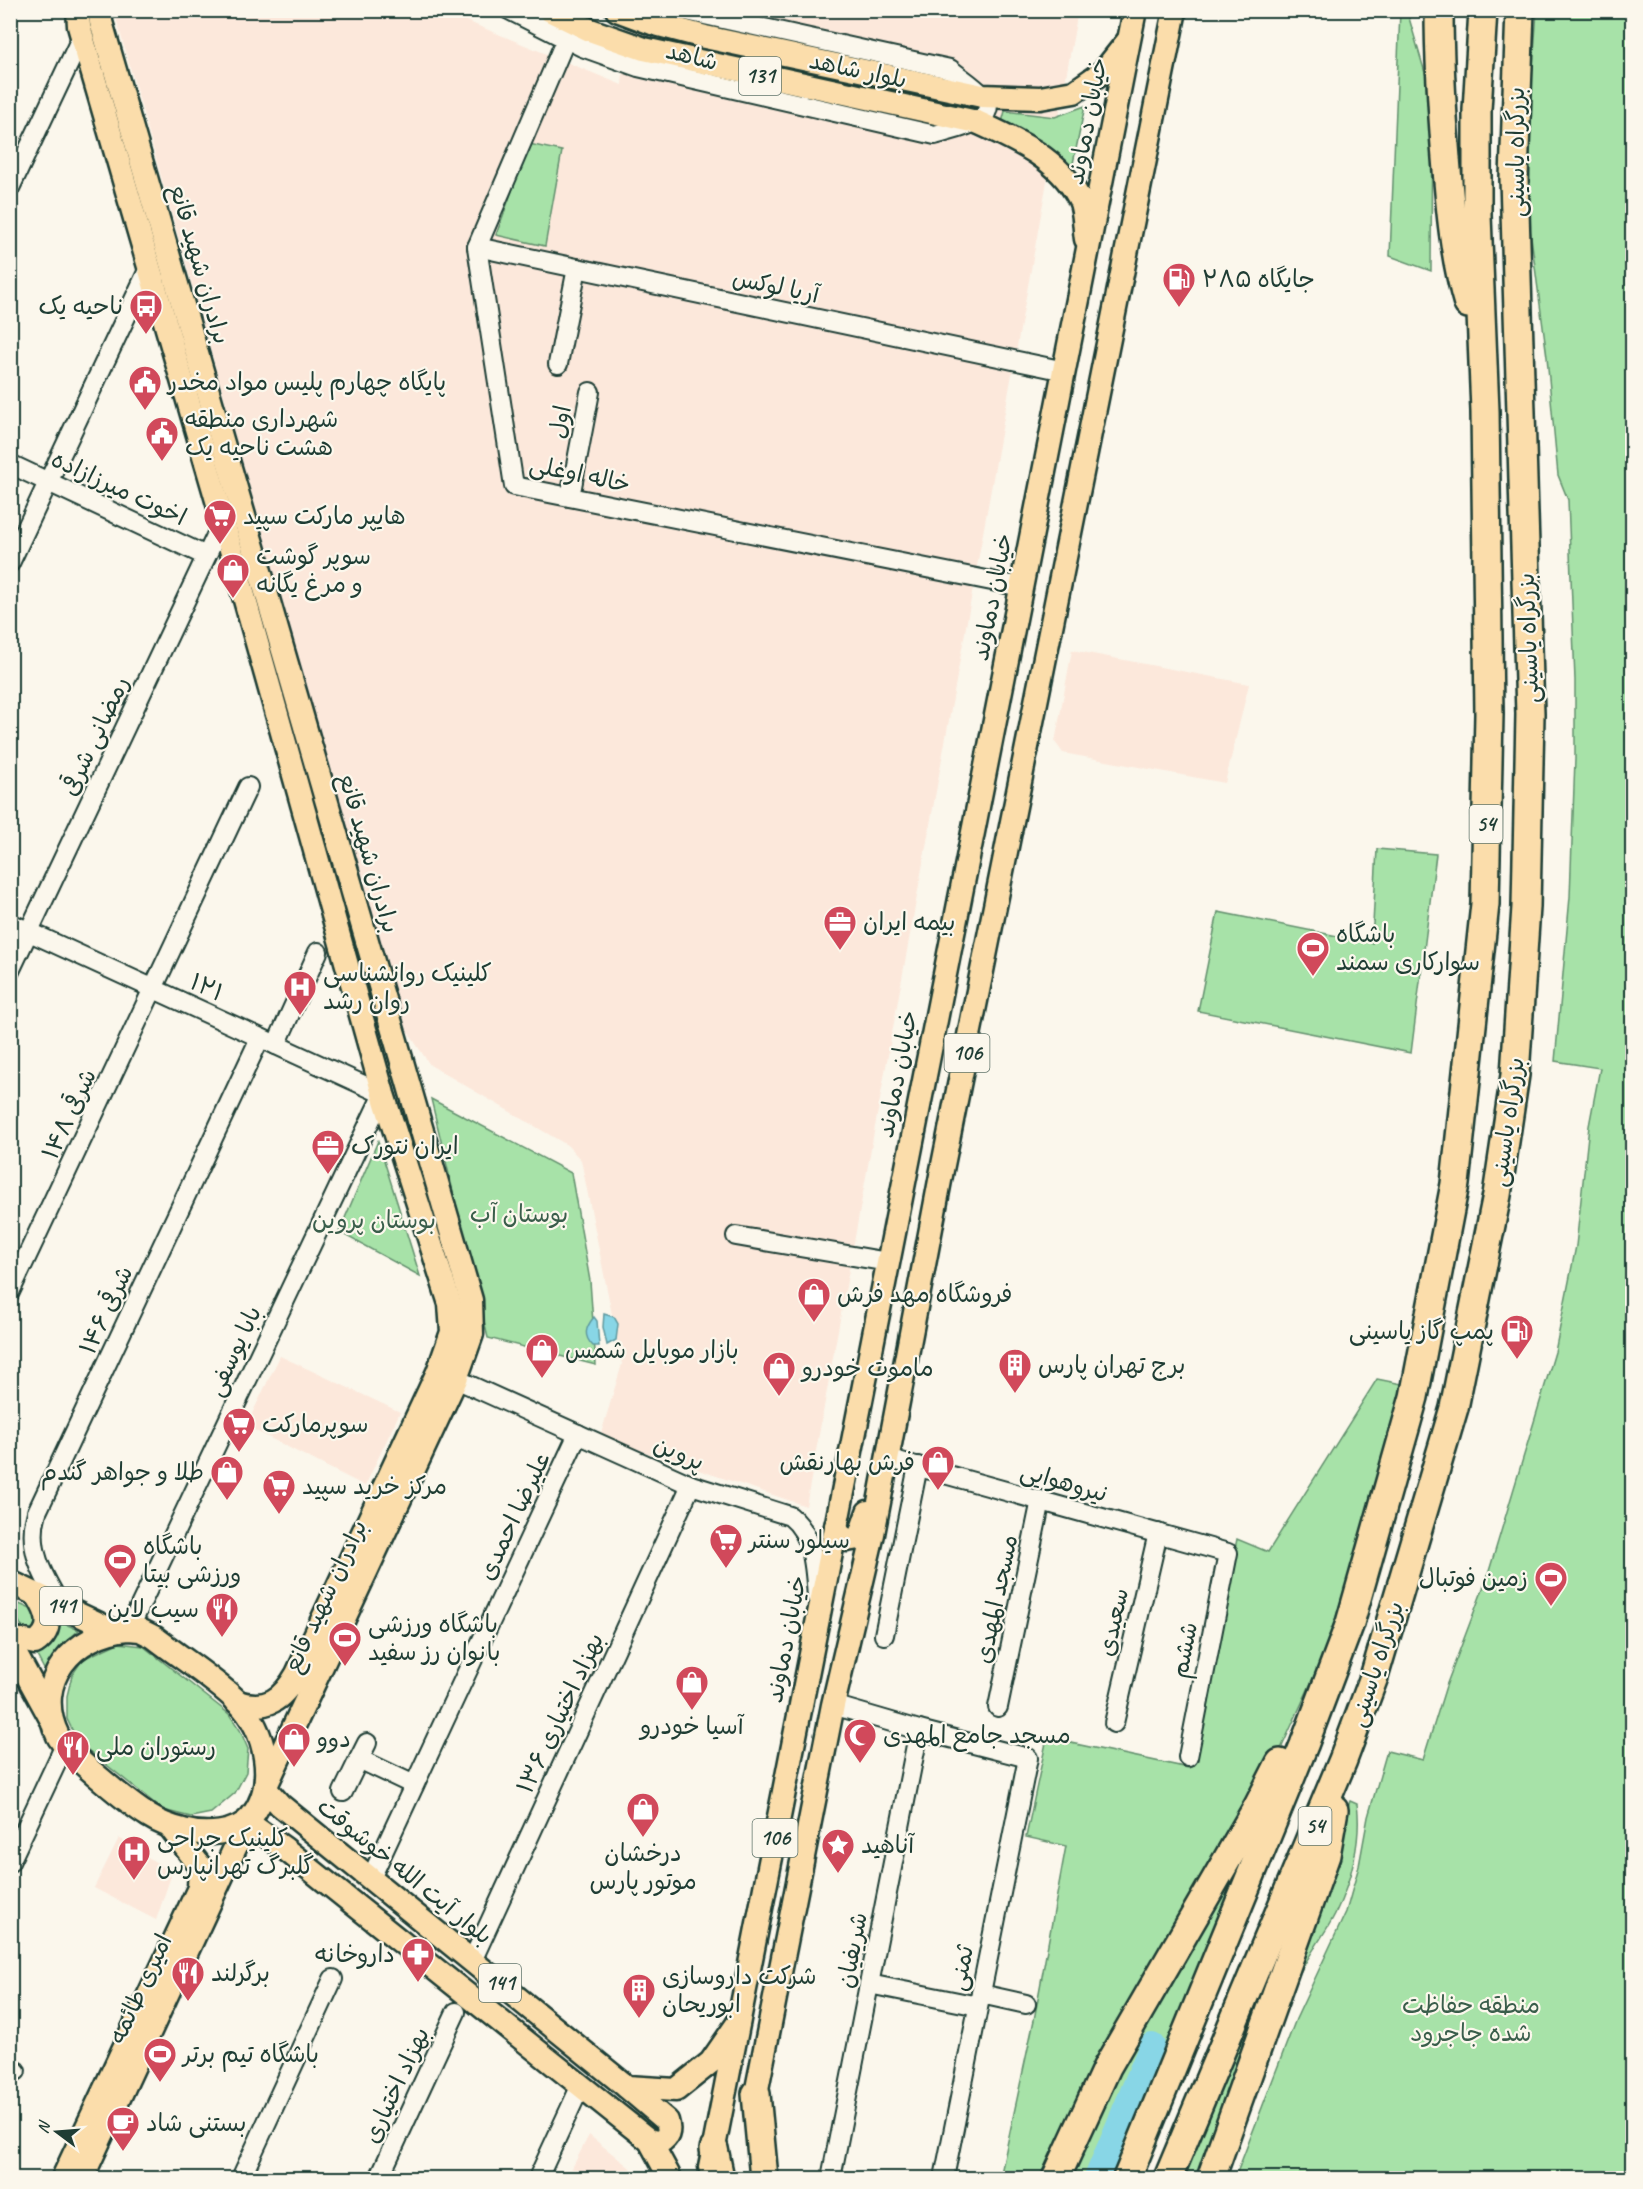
<svg xmlns="http://www.w3.org/2000/svg" width="1643" height="2189" viewBox="0 0 1643 2189" font-family="Caveat,'Playpen Sans Arabic',sans-serif">
	<rect width="100%" height="100%" fill="#fbf7ec"/>
	<filter id="ink" filterUnits="userSpaceOnUse"><feTurbulence type="fractalNoise" baseFrequency=".0167" numOctaves="2"/><feDisplacementMap in="SourceGraphic" scale="12" xChannelSelector="R" yChannelSelector="G"/><feConvolveMatrix kernelMatrix="1 2 1 2 8 2 1 2 1" color-interpolation-filters="sRGB"/></filter>
	<g filter="url(#ink)">
		<g fill="#fce8db">
			<polygon points="114,11 442,11 622,85 627,11 1078,11 806,1506 600,1437 622,1364 581,1160 567,1145 430,1065 402,1023"/>
			<polygon points="1072,650 1249,684 1225,783 1063,753 1055,742"/>
			<polygon points="280,1356 400,1412 365,1486 246,1426"/>
			<polygon points="119,1838 163,1867 171,1876 156,1920 94,1888"/>
			<polygon points="589,2135 639,2175 641,2178 567,2178"/>
		</g>
		<g fill="#a7e2a8" stroke="#63906e" stroke-width="1.5">
			<polygon points="1400,11 1407,11 1432,97 1431,271 1390,256"/>
			<polygon points="1537,11 1632,11 1632,2178 1235,2178 1296,2019 1346,1912 1359,1866 1368,1817 1387,1751 1423,1760 1446,1686 1487,1578 1555,1352 1576,1246 1589,1126 1600,1068 1555,1061 1570,897 1575,759 1575,680 1568,500 1558,475 1547,357 1530,229 1530,109"/>
			<polygon points="1085,106 1071,173 1001,126 1005,111 1055,117"/>
			<polygon points="529,144 562,151 545,246 496,235"/>
			<polygon points="1377,849 1436,854 1411,1053 1198,1011 1218,912 1372,943"/>
			<polygon points="431,1099 571,1173 590,1281 596,1365 488,1338"/>
			<polygon points="378,1141 420,1276 339,1232"/>
			<polygon points="1377,1379 1402,1384 1373,1499 1331,1633 1315,1674 1265,1784 1050,2178 1000,2178 1034,2020 1066,1846 1026,1837 1047,1738 1189,1768 1237,1539 1268,1552"/>
			<polygon points="10,1600 79,1630 60,1647 45,1671 11,1606"/>
			<polygon points="118,1643 143,1646 229,1714 240,1730 248,1749 246,1772 235,1793 211,1813 191,1817 163,1810 78,1742 67,1719 67,1696 72,1675 83,1659"/>
			<polygon points="1272,1792 1111,2178 1060,2178"/>
			<path d="M1350 1801 1357 1804C1362 1839 1351 1882 1335 1914 1323 1938 1304 1960 1294 1985 1269 2050 1254 2120 1216 2178Z"/>
			<polygon points="1300,1904 1206,2178 1184,2178 1197,2145"/>
		</g>
		<g fill="#88d6e6" stroke="#5e999f" stroke-width="1.5">
			<polygon points="604,1314 614,1317 618,1324 616,1340 607,1345 603,1327"/>
			<path d="M594 1317 597 1321 599 1346H593C583 1336 585 1328 594 1317Z"/>
		</g>
		<g fill="none" stroke-linecap="round" stroke-linejoin="round">
			<polyline stroke="#88d6e6" stroke-width="26" points="1097,2178 1152,2046"/>
			<defs>
				<g id="minor">
					<path d="M509 10 582 47 638 67 935 135C949 130 1004 122 983 96 974 86 961 78 950 69L682 10"/>
					<polyline points="566,39 477,247 514,486 1022,587"/>
					<polyline points="10,188 82,36"/>
					<polyline points="477,247 1065,371"/>
					<polyline points="558,364 577,268"/>
					<polyline points="10,464 206,556"/>
					<polyline points="570,497 590,392"/>
					<polyline points="10,563 149,268"/>
					<polyline points="10,923 383,1094"/>
					<polyline points="10,971 223,521"/>
					<polyline points="276,1045 318,952"/>
					<polyline points="736,1236 888,1262"/>
					<polyline points="10,1292 248,787"/>
					<path d="M456 1379 691 1485 790 1516C814 1535 815 1569 817 1598"/>
					<polyline points="887,1458 1228,1553 1188,1757"/>
					<path d="M61 1606C43 1576 26 1548 37 1512L260 1038"/>
					<polyline points="129,1629 383,1094"/>
					<polyline points="884,1635 918,1466"/>
					<polyline points="833,1705 919,1730 1028,1758 944,2178"/>
					<polyline points="998,1707 1041,1500"/>
					<polyline points="1114,1723 1158,1533"/>
					<polyline points="367,1743 359,1759 414,1785"/>
					<polyline points="343,1792 359,1759"/>
					<polyline points="10,1862 64,1747"/>
					<polyline points="371,1878 578,1434"/>
					<polyline points="472,1961 691,1485"/>
					<polyline points="869,1984 978,2006"/>
					<polyline points="981,1994 1026,2004"/>
					<polyline points="10,2069 16,2071"/>
					<polyline points="241,2178 333,1979"/>
					<polyline points="379,2178 456,2012"/>
					<polyline points="538,2178 581,2085"/>
					<polyline points="831,2178 919,1730"/>
				</g>
				<g id="major">
					<path d="M78 10 79 26 223 521 383 1094 450 1304 452 1332 438 1372 297 1674C282 1700 267 1711 237 1702"/>
					<polyline points="101,10 101,22 471,1300 472,1334 456,1379 265,1788 280,1805 627,2087 676,2090 711,2062 738,2023"/>
					<path d="M549 10 590 30 644 49 977 122C1016 140 1058 158 1079 198 1085 209 1084 227 1086 239"/>
					<polyline points="617,10 652,23 705,37 982,96 1040,98 1074,92 1104,71 1127,42"/>
					<polyline points="836,1526 839,1534 847,1540 859,1538 868,1512"/>
					<polyline points="10,1582 112,1630"/>
					<path d="M129 1629 140 1630 154 1637C181 1658 212 1677 237 1701 266 1730 278 1784 251 1817 236 1835 204 1836 183 1830 171 1827 160 1823 149 1816 131 1805 66 1753 58 1736 31 1681 74 1633 129 1629Z"/>
					<path d="M10 1638 35 1643C55 1629 48 1613 37 1595"/>
					<polyline points="10,1644 50,1717"/>
					<path d="M627 2087 667 2121C670 2131 669 2137 660 2142L650 2141"/>
					<polyline points="756,2094 833,1705 873,1534 942,1170 1175,10"/>
					<polyline points="710,2167 1135,10"/>
					<polyline points="63,2178 199,1888 200,1866 170,1827"/>
					<polyline points="82,2178 247,1822 285,1849 650,2141 670,2178"/>
				</g>
				<g id="highway">
					<path d="M1439 10C1439 60 1442 109 1446 158 1450 207 1454 257 1468 304"/>
					<polyline points="756,2094 764,2178"/>
					<polyline points="714,2149 720,2178"/>
					<polyline points="1056,2178 1107,2067 1258,1806 1280,1763"/>
					<polyline points="1127,2178 1304,1745 1350,1623 1414,1397 1455,1184 1485,904 1489,714 1485,411 1477,216 1477,110 1483,10"/>
					<polyline points="1168,2178 1343,1760 1374,1677 1454,1408 1497,1195 1515,1075 1526,907 1530,714 1514,178 1520,10"/>
					<polyline points="1211,2178 1326,1855 1334,1810"/>
				</g>
			</defs>
			<use href="#minor" stroke="#1f3d34" stroke-width="22"/>
			<use href="#major" stroke="#1f3d34" stroke-width="27"/>
			<use href="#highway" stroke="#1f3d34" stroke-width="32"/>
			<use href="#minor" stroke="#fbf7ec" stroke-width="18"/>
			<use href="#major" stroke="#fbddab" stroke-width="22"/>
			<use href="#highway" stroke="#fbddab" stroke-width="27"/>
		</g>
	</g>
	<defs>
		<symbol id="fuel-pin" viewBox="-11 -11 22 30"><path d="M0 17L-7.5 6A9.5 9.5 0 1 1 7.5 6Z" fill="#d1495b" stroke="#fbf7ec"/><path d="M-5.5-6h7V0h2V4h1.3V-2.5L3-4.5l.8-.8L6-3V5H2.5V1h-1V6h-7ZM-4.2-4.7v3.2H.2V-4.7Z" fill="#fff"/></symbol>
		<symbol id="bus-pin" viewBox="-11 -11 22 30"><path d="M0 17L-7.5 6A9.5 9.5 0 1 1 7.5 6Z" fill="#d1495b" stroke="#fbf7ec"/><path d="M-5-6H5V4H4V6H2V4H-2V6H-4V4H-5ZM-3.5-4V0h7V-4ZM-3.5 1.2v1.5H-2V1.2ZM2 1.2v1.5H3.5V1.2Z" fill="#fff"/></symbol>
		<symbol id="civic-pin" viewBox="-11 -11 22 30"><path d="M0 17L-7.5 6A9.5 9.5 0 1 1 7.5 6Z" fill="#d1495b" stroke="#fbf7ec"/><path d="M-.6-6.5H3V-4.5H.6V-3L4-1V1h2V6H-6V1h2V-1L-.6-3ZM-1.2 2.5V6h2.4V2.5Z" fill="#fff"/></symbol>
		<symbol id="supermarket-pin" viewBox="-11 -11 22 30"><path d="M0 17L-7.5 6A9.5 9.5 0 1 1 7.5 6Z" fill="#d1495b" stroke="#fbf7ec"/><path d="M-6-5.5h2.5l.6 2H6L4.5 2H-2.5L-4.4-4H-6ZM-1.5 3.2a1.3 1.3 0 1 0 .1 0ZM3 3.2a1.3 1.3 0 1 0 .1 0Z" fill="#fff"/></symbol>
		<symbol id="shop-pin" viewBox="-11 -11 22 30"><path d="M0 17L-7.5 6A9.5 9.5 0 1 1 7.5 6Z" fill="#d1495b" stroke="#fbf7ec"/><path d="M-5-2.5h2.3a2.7 3.5 0 0 1 5.4 0H5L5.5 6h-11ZM-1.5-2.5h3a1.5 2.3 0 0 0-3 0Z" fill="#fff"/></symbol>
		<symbol id="office-pin" viewBox="-11 -11 22 30"><path d="M0 17L-7.5 6A9.5 9.5 0 1 1 7.5 6Z" fill="#d1495b" stroke="#fbf7ec"/><path d="M-6-3h4V-5.5h4V-3h4V5H-6ZM-1-4.5V-3h2v-1.5ZM-6 0V1H6V0Z" fill="#fff"/></symbol>
		<symbol id="stadium-pin" viewBox="-11 -11 22 30"><path d="M0 17L-7.5 6A9.5 9.5 0 1 1 7.5 6Z" fill="#d1495b" stroke="#fbf7ec"/><path d="M0-5a6.5 5 0 1 0 0 10a6.5 5 0 1 0 0-10ZM-3.5-1.8h7v3.6h-7Z" fill="#fff"/></symbol>
		<symbol id="hospital-pin" viewBox="-11 -11 22 30"><path d="M0 17L-7.5 6A9.5 9.5 0 1 1 7.5 6Z" fill="#d1495b" stroke="#fbf7ec"/><path d="M-5-5h3v3.5h4V-5h3V5h-3V1.5h-4V5h-3Z" fill="#fff"/></symbol>
		<symbol id="building-pin" viewBox="-11 -11 22 30"><path d="M0 17L-7.5 6A9.5 9.5 0 1 1 7.5 6Z" fill="#d1495b" stroke="#fbf7ec"/><path d="M-4-6H4V6H1V3H-1V6H-4ZM-2.5-4.3h1.7v1.8h-1.7ZM.8-4.3h1.7v1.8H.8ZM-2.5-1h1.7V.8h-1.7ZM.8-1h1.7V.8H.8Z" fill="#fff"/></symbol>
		<symbol id="restaurant-pin" viewBox="-11 -11 22 30"><path d="M0 17L-7.5 6A9.5 9.5 0 1 1 7.5 6Z" fill="#d1495b" stroke="#fbf7ec"/><path d="M-5-6h1v4h1v-4h1v4h1v-4h1v5L-1.5 .5V6h-2V.5L-5-1ZM5-6V6H3V1.5H1.5Q1.5-4 5-6Z" fill="#fff"/></symbol>
		<symbol id="mosque-pin" viewBox="-11 -11 22 30"><path d="M0 17L-7.5 6A9.5 9.5 0 1 1 7.5 6Z" fill="#d1495b" stroke="#fbf7ec"/><path d="M3.5-4.9A6 6 0 1 0 3.5 4.9A5 5 0 1 1 3.5-4.9Z" fill="#fff"/></symbol>
		<symbol id="sight-pin" viewBox="-11 -11 22 30"><path d="M0 17L-7.5 6A9.5 9.5 0 1 1 7.5 6Z" fill="#d1495b" stroke="#fbf7ec"/><path d="M0-6L1.8-2.2L6-1.7L2.9 1.2L3.7 5.4L0 3.3L-3.7 5.4L-2.9 1.2L-6-1.7L-1.8-2.2Z" fill="#fff"/></symbol>
		<symbol id="pharmacy-pin" viewBox="-11 -11 22 30"><path d="M0 17L-7.5 6A9.5 9.5 0 1 1 7.5 6Z" fill="#d1495b" stroke="#fbf7ec"/><path d="M-2-6h4v4h4v4h-4v4h-4v-4h-4v-4h4Z" fill="#fff"/></symbol>
		<symbol id="cafe-pin" viewBox="-11 -11 22 30"><path d="M0 17L-7.5 6A9.5 9.5 0 1 1 7.5 6Z" fill="#d1495b" stroke="#fbf7ec"/><path d="M-5.5-4.5H6V0H3Q3 3.5 0 3.5H-2.5Q-5.5 3.5-5.5 0ZM3-3.2v2h1.7v-2ZM-6 4.5H4V6H-6Z" fill="#fff"/></symbol>
	</defs>
	<g fill-rule="evenodd">
		<use href="#fuel-pin" x="1160" y="260" width="38" height="52"/>
		<use href="#bus-pin" x="127" y="287" width="38" height="52"/>
		<use href="#civic-pin" x="126" y="363" width="38" height="52"/>
		<use href="#civic-pin" x="143" y="414" width="38" height="52"/>
		<use href="#supermarket-pin" x="201" y="497" width="38" height="52"/>
		<use href="#shop-pin" x="214" y="551" width="38" height="52"/>
		<use href="#office-pin" x="821" y="903" width="38" height="52"/>
		<use href="#stadium-pin" x="1294" y="929" width="38" height="52"/>
		<use href="#hospital-pin" x="281" y="968" width="38" height="52"/>
		<use href="#office-pin" x="309" y="1127" width="38" height="52"/>
		<use href="#shop-pin" x="795" y="1275" width="38" height="52"/>
		<use href="#fuel-pin" x="1498" y="1312" width="38" height="52"/>
		<use href="#shop-pin" x="523" y="1331" width="38" height="52"/>
		<use href="#building-pin" x="996" y="1346" width="38" height="52"/>
		<use href="#shop-pin" x="760" y="1349" width="38" height="52"/>
		<use href="#supermarket-pin" x="220" y="1405" width="38" height="52"/>
		<use href="#shop-pin" x="919" y="1443" width="38" height="52"/>
		<use href="#shop-pin" x="208" y="1453" width="38" height="52"/>
		<use href="#supermarket-pin" x="260" y="1467" width="38" height="52"/>
		<use href="#supermarket-pin" x="707" y="1521" width="38" height="52"/>
		<use href="#stadium-pin" x="101" y="1541" width="38" height="52"/>
		<use href="#stadium-pin" x="1532" y="1559" width="38" height="52"/>
		<use href="#restaurant-pin" x="203" y="1590" width="38" height="52"/>
		<use href="#stadium-pin" x="326" y="1619" width="38" height="52"/>
		<use href="#shop-pin" x="673" y="1663" width="38" height="52"/>
		<use href="#mosque-pin" x="841" y="1716" width="38" height="52"/>
		<use href="#shop-pin" x="275" y="1720" width="38" height="52"/>
		<use href="#restaurant-pin" x="54" y="1728" width="38" height="52"/>
		<use href="#shop-pin" x="624" y="1790" width="38" height="52"/>
		<use href="#sight-pin" x="819" y="1826" width="38" height="52"/>
		<use href="#hospital-pin" x="115" y="1833" width="38" height="52"/>
		<use href="#pharmacy-pin" x="399" y="1935" width="38" height="52"/>
		<use href="#restaurant-pin" x="169" y="1954" width="38" height="52"/>
		<use href="#building-pin" x="620" y="1971" width="38" height="52"/>
		<use href="#stadium-pin" x="141" y="2035" width="38" height="52"/>
		<use href="#cafe-pin" x="104" y="2104" width="38" height="52"/>
	</g>
	<g text-anchor="middle" dominant-baseline="central" stroke-width="4.5" stroke-linejoin="round" paint-order="stroke">
		<g fill="#fbf7ec" stroke="#61756b" stroke-width="1.5">
			<rect x="739" y="57" width="42" height="38" rx="4.5"/>
			<rect x="1469.5" y="805" width="33" height="38" rx="4.5"/>
			<rect x="944.5" y="1034" width="45" height="38" rx="4.5"/>
			<rect x="40" y="1587" width="42" height="38" rx="4.5"/>
			<rect x="1298.5" y="1807" width="33" height="38" rx="4.5"/>
			<rect x="752.5" y="1819" width="45" height="38" rx="4.5"/>
			<rect x="479" y="1964" width="42" height="38" rx="4.5"/>
		</g>
		<g font-size="22" font-weight="bold" fill="#1f3d34">
			<text x="760" y="76">131</text>
			<text x="1486" y="824">54</text>
			<text x="967" y="1053">106</text>
			<text x="61" y="1606">141</text>
			<text x="1315" y="1826">54</text>
			<text x="775" y="1838">106</text>
			<text x="500" y="1983">141</text>
		</g>
		<g font-size="24" fill="#1f3d34" stroke="#fbf7ec">
			<text transform="translate(692 56) rotate(14)">شاهد</text>
			<text transform="translate(858 70) rotate(12)">بلوار شاهد</text>
			<text transform="translate(1087 121) rotate(-79)">خیابان دماوند</text>
			<text transform="translate(1516 152) rotate(-90)">بزرگراه یاسینی</text>
			<text transform="translate(200 264) rotate(74)">برادران شهید قانع</text>
			<text transform="translate(776 286) rotate(12)">آریا لوکس</text>
			<text transform="translate(560 422) rotate(-79)">اول</text>
			<text transform="translate(580 474) rotate(12)">خاله اوغلی</text>
			<text transform="translate(119 488) rotate(25)">اخوت میرزازاده</text>
			<text transform="translate(992 597) rotate(-79)">خیابان دماوند</text>
			<text transform="translate(1528 638) rotate(-92)">بزرگراه یاسینی</text>
			<text transform="translate(95 736) rotate(-65)">رمضانی شرقی</text>
			<text transform="translate(369 853) rotate(74)">برادران شهید قانع</text>
			<text transform="translate(207 987) rotate(25)">۱۲۱</text>
			<text transform="translate(897 1074) rotate(-79)">خیابان دماوند</text>
			<text transform="translate(69 1114) rotate(-65)">۱۴۸ شرقی</text>
			<text transform="translate(1507 1122) rotate(-82)">بزرگراه یاسینی</text>
			<text transform="translate(106 1310) rotate(-65)">۱۴۶ شرقی</text>
			<text transform="translate(234 1351) rotate(-65)">بابا یوسفی</text>
			<text transform="translate(679 1453) rotate(23)">پروین</text>
			<text transform="translate(1064 1482) rotate(16)">نیروهوایی</text>
			<text transform="translate(514 1516) rotate(-65)">علیرضا احمدی</text>
			<text transform="translate(325 1596) rotate(-65)">برادران شهید قانع</text>
			<text transform="translate(996 1599) rotate(-78)">مسجد المهدی</text>
			<text transform="translate(1113 1622) rotate(-77)">سعیدی</text>
			<text transform="translate(786 1639) rotate(-79)">خیابان دماوند</text>
			<text transform="translate(1184 1650) rotate(-79)">ششم</text>
			<text transform="translate(1376 1664) rotate(-72)">بزرگراه یاسینی</text>
			<text transform="translate(560 1713) rotate(-65)">بهزاد اختیاری ۱۳۶</text>
			<text transform="translate(405 1871) rotate(39)">بلوار آیت الله خوشوقت</text>
			<text transform="translate(852 1950) rotate(-79)">شریفیان</text>
			<text transform="translate(961 1968) rotate(-79)">ثمنی</text>
			<text transform="translate(140 1989) rotate(-65)">امیری طائمه</text>
			<text transform="translate(396 2085) rotate(-65)">بهزاد اختیاری</text>
		</g>
		<g font-size="24" fill="#1f3d34" stroke="#fbf7ec" text-anchor="start">
			<text x="1202" y="279">جایگاه ۲۸۵</text>
			<text x="123" y="306" text-anchor="end">ناحیه یک</text>
			<text x="168" y="382">پایگاه چهارم پلیس مواد مخدر</text>
			<text x="185" y="419">شهرداری منطقه<tspan x="185" dy="28">هشت ناحیه یک</tspan></text>
			<text x="243" y="516">هایپر مارکت سپید</text>
			<text x="256" y="556">سوپر گوشت<tspan x="256" dy="28">و مرغ یگانه</tspan></text>
			<text x="863" y="922">بیمه ایران</text>
			<text x="1336" y="934">باشگاه<tspan x="1336" dy="28">سوارکاری سمند</tspan></text>
			<text x="323" y="973">کلینیک روانشناسی<tspan x="323" dy="28">روان رشد</tspan></text>
			<text x="351" y="1146">ایران نتورک</text>
			<text x="837" y="1294">فروشگاه مهد فرش</text>
			<text x="1494" y="1331" text-anchor="end">پمپ گاز یاسینی</text>
			<text x="565" y="1350">بازار موبایل شمس</text>
			<text x="1038" y="1365">برج تهران پارس</text>
			<text x="802" y="1368">ماموت خودرو</text>
			<text x="262" y="1424">سوپرمارکت</text>
			<text x="915" y="1462" text-anchor="end">فرش بهارنقش</text>
			<text x="204" y="1472" text-anchor="end">طلا و جواهر گندم</text>
			<text x="302" y="1486">مرکز خرید سپید</text>
			<text x="749" y="1540">سیلور سنتر</text>
			<text x="143" y="1546">باشگاه<tspan x="143" dy="28">ورزشی بیتا</tspan></text>
			<text x="1528" y="1578" text-anchor="end">زمین فوتبال</text>
			<text x="199" y="1609" text-anchor="end">سیب لاین</text>
			<text x="368" y="1624">باشگاه ورزشی<tspan x="368" dy="28">بانوان رز سفید</tspan></text>
			<text x="692" y="1726" text-anchor="middle">آسیا خودرو</text>
			<text x="883" y="1735">مسجد جامع المهدی</text>
			<text x="317" y="1739">دوو</text>
			<text x="96" y="1747">رستوران ملی</text>
			<text x="157" y="1838">کلینیک جراحی<tspan x="157" dy="28">گلبرگ تهرانپارس</tspan></text>
			<text x="861" y="1845">آناهید</text>
			<text x="643" y="1853" text-anchor="middle">درخشان<tspan x="643" dy="28">موتور پارس</tspan></text>
			<text x="395" y="1954" text-anchor="end">داروخانه</text>
			<text x="211" y="1973">برگرلند</text>
			<text x="662" y="1976">شرکت داروسازی<tspan x="662" dy="28">ابوریحان</tspan></text>
			<text x="183" y="2054">باشگاه تیم برتر</text>
			<text x="146" y="2123">بستنی شاد</text>
		</g>
		<g font-size="24" fill="#3a5e4b" stroke="#fbf7ec">
			<text x="519" y="1214">بوستان آب</text>
			<text x="374" y="1220">بوستان پروین</text>
			<text x="1471" y="2005">منطقه حفاظت<tspan x="1471" dy="28">شده جاجرود</tspan></text>
		</g>
	</g>
	<rect width="1643" height="2189" fill="none" stroke="#fbf7ec" stroke-width="36"/>
	<rect x="18" y="18" width="1607" height="2153" fill="none" stroke="#1f3d34" stroke-width="2" filter="url(#ink)"/>
	<g transform="translate(57 2132) rotate(286)" stroke="#fbf7ec" stroke-width="4.5" paint-order="stroke">
	<path d="M0-4.5L10 22L0 15L-10 22Z" fill="#1f3d34"/>
	<text y="-9" font-size="16" font-weight="bold" text-anchor="middle" fill="#1f3d34">N</text>
	</g>
</svg>
